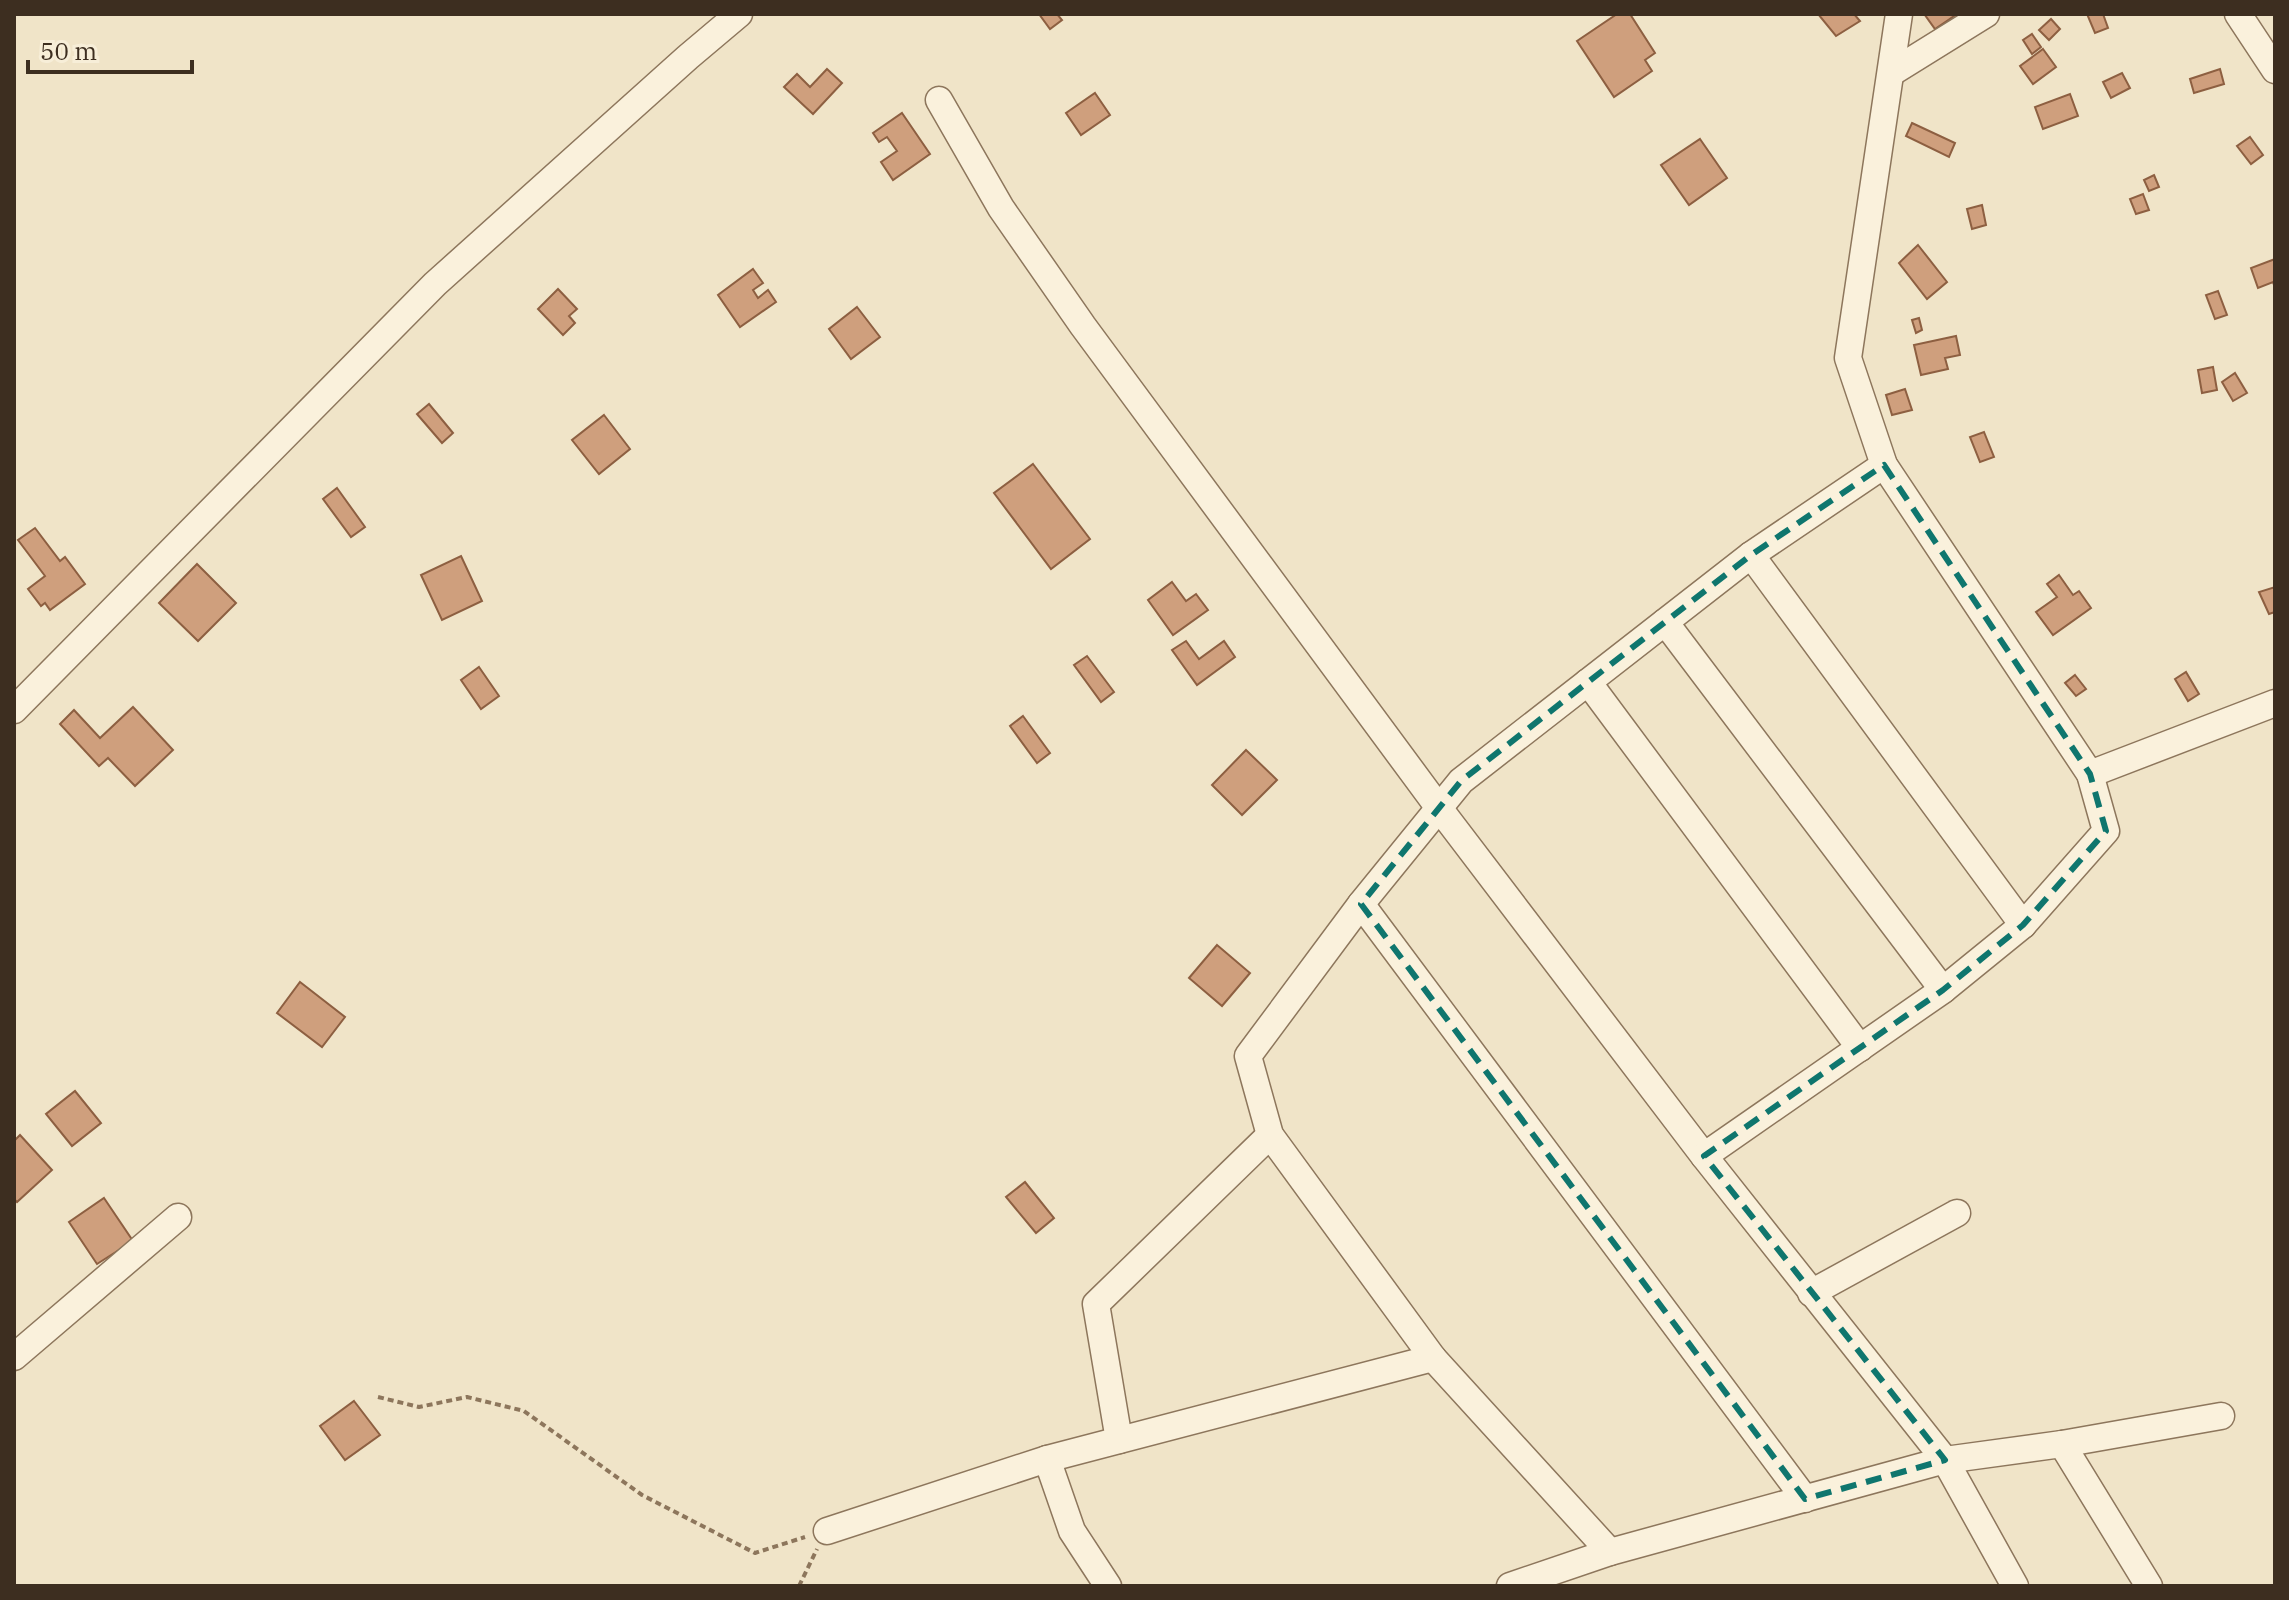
<svg xmlns="http://www.w3.org/2000/svg" width="2289" height="1600" viewBox="0 0 2289 1600" font-family="'IBM Plex Serif',serif">
	<rect width="100%" height="100%" fill="#f0e4c8"/>
	<g fill="#cf9f7d" stroke="#8d5f41" stroke-width="2">
		<polygon points="1039,14 1057,14 1062,20 1050,29"/>
		<polygon points="1617,14 1630,14 1655,53 1645,60 1652,71 1614,97 1577,41"/>
		<polygon points="1818,14 1854,14 1860,21 1836,36"/>
		<polygon points="1927,14 1957,14 1935,29 1925,15"/>
		<polygon points="2087,14 2103,14 2108,28 2095,33"/>
		<polygon points="2051,19 2060,29 2049,40 2039,30"/>
		<polygon points="2032,34 2041,47 2032,54 2023,40"/>
		<polygon points="2043,49 2056,67 2033,84 2020,66"/>
		<polygon points="827,69 842,83 813,114 784,87 797,74 810,87"/>
		<polygon points="2220,69 2224,84 2194,93 2190,79"/>
		<polygon points="2122,73 2130,88 2111,98 2103,82"/>
		<polygon points="1095,93 1110,115 1081,135 1066,113"/>
		<polygon points="2070,94 2078,116 2043,129 2035,107"/>
		<polygon points="902,113 930,154 893,180 881,162 897,151 887,137 879,142 873,133"/>
		<polygon points="1912,123 1955,143 1949,157 1906,136"/>
		<polygon points="2250,137 2263,155 2251,164 2237,146"/>
		<polygon points="1700,139 1727,178 1689,205 1661,165"/>
		<polygon points="2154,175 2159,187 2149,191 2144,180"/>
		<polygon points="2143,194 2149,210 2136,214 2130,199"/>
		<polygon points="1982,205 1986,225 1972,229 1967,209"/>
		<polygon points="1918,245 1947,282 1927,299 1899,263"/>
		<polygon points="2275,259 2275,288 2273,282 2258,288 2251,268"/>
		<polygon points="753,269 763,283 753,290 758,298 768,290 776,302 740,327 718,295"/>
		<polygon points="558,289 577,309 569,316 575,323 563,335 538,309"/>
		<polygon points="2218,291 2227,315 2215,319 2206,295"/>
		<polygon points="857,307 880,337 851,359 829,329"/>
		<polygon points="1919,318 1922,330 1916,333 1912,320"/>
		<polygon points="1956,336 1960,355 1945,358 1948,369 1921,375 1914,345"/>
		<polygon points="2213,367 2217,390 2202,393 2198,370"/>
		<polygon points="2235,373 2247,393 2233,401 2222,382"/>
		<polygon points="1905,389 1912,410 1892,415 1886,395"/>
		<polygon points="429,404 453,433 442,443 417,414"/>
		<polygon points="604,415 630,449 599,474 572,440"/>
		<polygon points="1984,432 1994,457 1980,462 1970,437"/>
		<polygon points="1033,464 1090,539 1051,569 994,493"/>
		<polygon points="337,488 365,527 351,537 323,499"/>
		<polygon points="35,528 60,561 65,557 85,584 50,610 45,603 41,606 28,589 45,576 18,540"/>
		<polygon points="461,556 482,601 442,620 421,575"/>
		<polygon points="197,564 236,603 198,641 159,603"/>
		<polygon points="2059,575 2073,595 2079,591 2091,608 2053,635 2036,612 2057,597 2047,584"/>
		<polygon points="1172,582 1186,601 1196,594 1208,610 1173,635 1148,600"/>
		<polygon points="2275,587 2275,612 2269,614 2259,592"/>
		<polygon points="1186,641 1199,659 1224,641 1235,657 1197,685 1172,650"/>
		<polygon points="1087,656 1114,692 1101,702 1074,665"/>
		<polygon points="479,667 499,696 481,709 461,680"/>
		<polygon points="2186,672 2199,694 2188,701 2175,679"/>
		<polygon points="2075,675 2086,689 2076,696 2065,683"/>
		<polygon points="133,707 173,750 135,786 108,758 99,766 60,724 74,710 100,738"/>
		<polygon points="1023,716 1050,753 1037,763 1010,726"/>
		<polygon points="1246,750 1277,780 1242,815 1212,785"/>
		<polygon points="1217,945 1250,973 1222,1006 1189,978"/>
		<polygon points="300,982 345,1017 322,1047 277,1013"/>
		<polygon points="75,1091 101,1123 72,1146 46,1114"/>
		<polygon points="20,1135 52,1170 17,1202 14,1199 14,1141"/>
		<polygon points="1025,1182 1054,1218 1036,1233 1006,1197"/>
		<polygon points="104,1198 133,1241 97,1264 69,1222"/>
		<polygon points="354,1401 380,1435 345,1460 320,1426"/>
	</g>
	<g fill="none" stroke-linecap="round" stroke-linejoin="round">
		<defs>
			<g id="minor">
				<polyline points="2238,14 2275,70"/>
				<polyline points="1891,73 1986,14"/>
				<polyline points="939,100 1001,208 1083,326 1439,808 1704,1156 1945,1460 2015,1586"/>
				<polyline points="1751,555 2023,925"/>
				<polyline points="1665,622 1943,990"/>
				<polyline points="1588,682 1860,1048"/>
				<polyline points="14,710 435,284 688,57 739,14"/>
				<polyline points="2090,774 2275,703"/>
				<polyline points="1361,904 1805,1499"/>
				<polyline points="1704,1156 1943,990 2023,925 2106,831 2090,774 1884,465 1848,358 1899,14"/>
				<polyline points="1811,1293 1957,1213"/>
				<polyline points="14,1357 178,1217"/>
				<polyline points="1119,1440 1096,1304 1270,1135"/>
				<polyline points="2062,1444 2149,1586"/>
				<polyline points="1047,1459 1072,1531 1108,1586"/>
				<polyline points="827,1531 1047,1459 1433,1358"/>
				<polyline points="1610,1552 1433,1358 1270,1135 1248,1056 1361,904 1461,781 1751,555 1884,465"/>
				<polyline points="1510,1586 1610,1552 1945,1460 2062,1444 2221,1416"/>
			</g>
		</defs>
		<use href="#minor" stroke="#8d765c" stroke-width="29"/>
		<g stroke="#8d765c" stroke-width="4" stroke-dasharray="6 4" stroke-linecap="butt">
			<polyline points="378,1397 419,1407 467,1397 524,1411 642,1495 755,1553 805,1537"/>
			<polyline points="799,1586 817,1549"/>
		</g>
		<use href="#minor" stroke="#faf1dc" stroke-width="26"/>
	</g>
	<path fill="none" stroke="#0f766e" stroke-width="6" stroke-dasharray="16 10" stroke-linejoin="round" d="M1884 465 2090 774 2106 831 2023 925 1943 990 1704 1156 1945 1460 1805 1499 1361 904 1461 781 1751 555Z"/>
	<rect width="2289" height="1600" fill="none" stroke="#3d2e20" stroke-width="32"/>
	<path d="M28 60v12h164v-12" fill="none" stroke="#3d2e20" stroke-width="4"/>
	<text x="40" y="60" font-size="24" fill="#3d2e20" stroke="#f7eed8" stroke-width="6" paint-order="stroke">50 m</text>
</svg>
